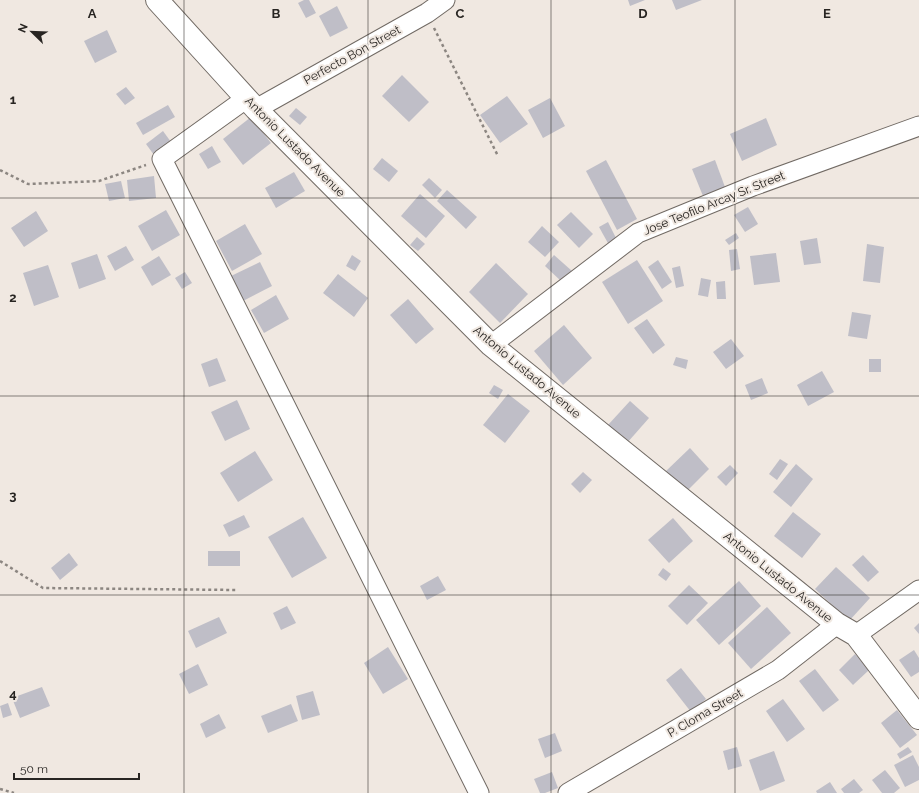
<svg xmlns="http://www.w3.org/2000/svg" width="919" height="793" viewBox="0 0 919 793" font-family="Raleway,sans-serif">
	<rect width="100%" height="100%" fill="#f0e8e1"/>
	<g fill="#bfbec7">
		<polygon points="304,0 309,0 316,13 306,18 298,3"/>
		<polygon points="628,0 645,0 630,6"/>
		<polygon points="672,0 702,0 676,10"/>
		<polygon points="337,6 348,28 330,37 319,16"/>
		<polygon points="107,30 117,52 95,63 84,41"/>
		<polygon points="402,75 429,102 409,122 382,96"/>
		<polygon points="126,87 135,98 125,105 116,94"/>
		<polygon points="507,96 528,124 500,143 480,115"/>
		<polygon points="550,98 565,126 543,138 528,110"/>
		<polygon points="168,105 175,117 143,135 136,123"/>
		<polygon points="296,108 307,117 300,125 289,116"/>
		<polygon points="251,117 271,143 243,165 223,139"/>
		<polygon points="766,118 777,145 742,161 730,134"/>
		<polygon points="163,131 171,142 154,155 146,144"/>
		<polygon points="212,146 221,162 208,169 199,154"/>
		<polygon points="382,158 398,171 389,182 373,169"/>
		<polygon points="606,160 637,219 617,230 586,171"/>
		<polygon points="715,160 725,187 703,196 692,169"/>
		<polygon points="294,172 305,191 276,208 265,188"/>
		<polygon points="154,176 156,198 129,201 127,180"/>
		<polygon points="429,178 442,190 435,198 422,185"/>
		<polygon points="121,181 125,198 109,201 105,184"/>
		<polygon points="447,190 477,217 466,229 437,201"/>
		<polygon points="420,194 445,216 426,238 401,216"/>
		<polygon points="748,207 758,224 745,232 734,215"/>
		<polygon points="166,210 180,235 152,251 138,226"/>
		<polygon points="36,211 48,231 24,247 11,228"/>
		<polygon points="571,212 593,234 579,248 557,225"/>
		<polygon points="608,222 617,240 609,245 599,227"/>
		<polygon points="245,224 262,254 232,271 216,241"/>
		<polygon points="542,226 559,242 545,257 528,242"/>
		<polygon points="736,233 739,238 729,245 725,240"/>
		<polygon points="417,237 425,244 418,251 410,245"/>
		<polygon points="817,238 821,263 804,265 800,241"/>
		<polygon points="867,244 884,247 880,283 863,281"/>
		<polygon points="126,246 134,260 115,271 107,256"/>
		<polygon points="737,249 740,269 731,271 729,250"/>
		<polygon points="776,253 780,282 754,285 750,256"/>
		<polygon points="97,254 106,279 79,289 71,263"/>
		<polygon points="352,255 361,261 355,271 346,266"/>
		<polygon points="554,255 572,271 562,282 545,266"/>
		<polygon points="159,256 171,275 152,286 141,267"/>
		<polygon points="637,260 663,301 628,324 602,282"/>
		<polygon points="658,260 672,282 662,289 648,267"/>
		<polygon points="260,262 272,286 243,301 231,276"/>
		<polygon points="496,263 528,294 500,323 469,292"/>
		<polygon points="48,265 59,297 34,306 23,273"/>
		<polygon points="680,266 684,286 676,288 672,268"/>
		<polygon points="185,272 192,283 182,289 175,278"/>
		<polygon points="338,274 368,298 354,317 323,293"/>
		<polygon points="701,278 711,280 708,297 698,295"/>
		<polygon points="725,281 726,299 717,299 716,282"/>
		<polygon points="276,295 289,319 264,333 251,310"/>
		<polygon points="408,299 434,329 416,344 390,315"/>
		<polygon points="852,312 871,315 867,339 848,336"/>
		<polygon points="647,319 665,345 653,354 634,328"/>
		<polygon points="564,325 592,358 563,385 534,351"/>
		<polygon points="731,339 744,356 726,369 713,352"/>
		<polygon points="676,357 688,360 686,369 673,365"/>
		<polygon points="217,358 226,381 209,387 201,364"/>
		<rect x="869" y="359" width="12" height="13"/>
		<polygon points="822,371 834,392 808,406 797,385"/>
		<polygon points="762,378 768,393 751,400 745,385"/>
		<polygon points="494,385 503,390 498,399 489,393"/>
		<polygon points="508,394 530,411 505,443 483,425"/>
		<polygon points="237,400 250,429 225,441 211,412"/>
		<polygon points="630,401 649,418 627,443 608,425"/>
		<polygon points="690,448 709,469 685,493 665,472"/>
		<polygon points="255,451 273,480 238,502 220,473"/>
		<polygon points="780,459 788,464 777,480 769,474"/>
		<polygon points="796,464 813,479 791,507 773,492"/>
		<polygon points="730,465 738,473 726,486 717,477"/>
		<polygon points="583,472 592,480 580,493 571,484"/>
		<polygon points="793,512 821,534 802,558 774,536"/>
		<polygon points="244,515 250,527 229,537 223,525"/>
		<polygon points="303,517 327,558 292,578 268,537"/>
		<polygon points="673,518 693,541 669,563 648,540"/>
		<rect x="208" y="551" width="32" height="15"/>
		<polygon points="69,553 78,565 60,580 51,568"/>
		<polygon points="863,555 879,572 868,582 852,565"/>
		<polygon points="836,567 870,598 849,621 815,589"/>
		<polygon points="663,568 671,574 666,581 658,575"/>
		<polygon points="438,576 446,590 427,600 420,586"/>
		<polygon points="739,581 761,606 719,645 696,620"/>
		<polygon points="689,585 708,603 687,625 668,606"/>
		<polygon points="287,606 296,623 281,630 273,613"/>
		<polygon points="767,607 791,633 751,669 728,643"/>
		<polygon points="219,617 227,633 196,648 188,631"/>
		<polygon points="919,623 919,634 914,628"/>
		<polygon points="388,647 408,679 383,694 364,663"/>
		<polygon points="914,650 919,658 919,672 911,677 899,660"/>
		<polygon points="855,654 869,670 853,685 839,670"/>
		<polygon points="198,664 208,685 189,694 179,674"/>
		<polygon points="681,668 706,699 691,712 666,680"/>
		<polygon points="815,669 839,700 823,712 799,681"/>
		<polygon points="42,687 50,706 20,718 12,698"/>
		<polygon points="313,691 320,715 302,720 296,696"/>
		<polygon points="783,699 805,729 787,742 766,711"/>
		<polygon points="8,703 12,715 3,718 0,706"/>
		<polygon points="291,704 298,721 268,733 261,716"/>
		<polygon points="897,710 917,735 900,748 881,723"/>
		<polygon points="219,714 226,728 206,738 200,724"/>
		<polygon points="555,733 562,751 545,758 538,739"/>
		<polygon points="737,747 742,766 728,770 723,751"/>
		<polygon points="908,747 912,752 900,759 897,754"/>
		<polygon points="774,751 785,781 760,791 749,760"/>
		<polygon points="913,755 919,767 919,780 905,787 894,765"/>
		<polygon points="885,770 900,788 894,793 882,793 872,780"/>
		<polygon points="552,772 558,788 545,793 540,793 534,779"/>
		<polygon points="854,779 863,790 859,793 844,793 841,789"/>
		<polygon points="830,782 837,793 817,793 816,791"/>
	</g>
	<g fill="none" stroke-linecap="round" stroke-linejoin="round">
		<defs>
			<g id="street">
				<polyline points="247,98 162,159 479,793"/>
				<polyline points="256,109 427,13 445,0"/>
				<polyline points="491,345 638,233 753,186 919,126"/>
				<polyline points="856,635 919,590"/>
				<polyline points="568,793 778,670 837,624"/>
			</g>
			<polyline id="secondary" points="157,0 256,109 491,345 837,624 856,635 919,718"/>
		</defs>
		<use href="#street" stroke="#716a64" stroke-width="21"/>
		<use href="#secondary" stroke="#716a64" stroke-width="24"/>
		<g stroke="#8c8681" stroke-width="2.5" stroke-dasharray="3 3" stroke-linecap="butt">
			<polyline points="434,28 498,156"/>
			<polyline points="0,170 28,184 99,181 146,165"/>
			<polyline points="0,561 43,588 237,590"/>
			<polyline points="0,789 14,793"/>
		</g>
		<use href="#street" stroke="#fff" stroke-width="19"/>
		<use href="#secondary" stroke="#fff" stroke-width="22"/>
	</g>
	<path fill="none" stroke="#282522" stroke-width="1" stroke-opacity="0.55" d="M184 0V793M368 0V793M551 0V793M735 0V793M0 198H919M0 396H919M0 595H919"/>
	<g text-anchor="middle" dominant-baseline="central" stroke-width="4" stroke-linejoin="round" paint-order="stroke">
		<g font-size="12" fill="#282522" stroke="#f0e8e1">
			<text transform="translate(352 55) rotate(-29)">Perfecto Bon Street</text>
			<text transform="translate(295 147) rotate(45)">Antonio Lustado Avenue</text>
			<text transform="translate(714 203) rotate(-22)">Jose Teofilo Arcay Sr. Street</text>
			<text transform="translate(527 372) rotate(40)">Antonio Lustado Avenue</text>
			<text transform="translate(778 577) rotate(39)">Antonio Lustado Avenue</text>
			<text transform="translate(705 713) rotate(-30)">P. Cloma Street</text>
		</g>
	</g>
	<g font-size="13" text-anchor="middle" font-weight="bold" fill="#282522" stroke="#f0e8e1" stroke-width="4" stroke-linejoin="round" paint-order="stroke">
		<text x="92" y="18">A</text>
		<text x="276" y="18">B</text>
		<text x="460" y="18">C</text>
		<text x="643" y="18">D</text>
		<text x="827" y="18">E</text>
		<text x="13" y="104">1</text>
		<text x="13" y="302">2</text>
		<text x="13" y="500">3</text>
		<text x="13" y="698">4</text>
	</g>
	<g transform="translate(32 32) rotate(293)" stroke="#f0e8e1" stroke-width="3" paint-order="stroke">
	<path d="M0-3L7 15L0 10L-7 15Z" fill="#282522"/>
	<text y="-6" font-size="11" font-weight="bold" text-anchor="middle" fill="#282522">N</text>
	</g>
	<path d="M14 773v6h125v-6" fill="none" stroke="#282522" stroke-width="2"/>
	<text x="20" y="773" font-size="12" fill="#282522" stroke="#f0e8e1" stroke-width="3" paint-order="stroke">50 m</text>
</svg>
